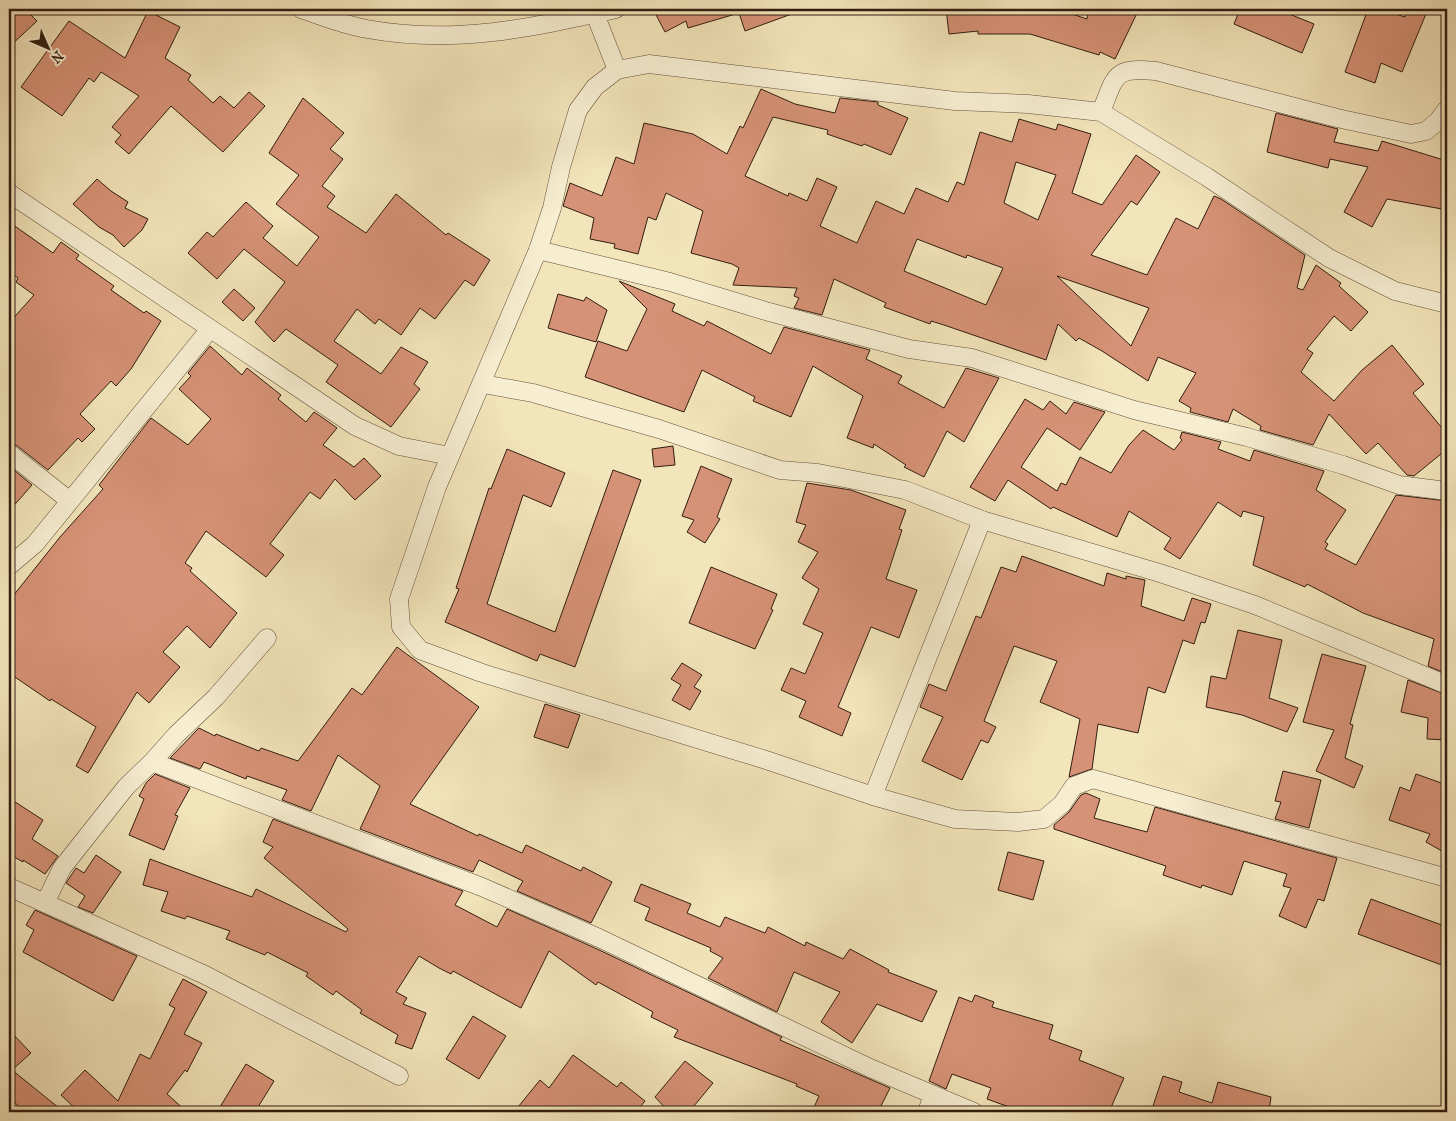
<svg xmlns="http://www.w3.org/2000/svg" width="1456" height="1121" viewBox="0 0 1456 1121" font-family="'IM FELL French Canon',serif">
	<rect width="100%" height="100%" fill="#f3e5ba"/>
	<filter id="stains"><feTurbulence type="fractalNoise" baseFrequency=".004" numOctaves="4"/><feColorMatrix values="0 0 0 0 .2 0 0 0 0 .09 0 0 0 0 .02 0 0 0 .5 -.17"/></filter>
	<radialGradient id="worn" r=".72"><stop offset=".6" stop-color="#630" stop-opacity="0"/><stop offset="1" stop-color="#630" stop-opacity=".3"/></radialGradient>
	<g fill="#d69276" stroke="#321d10" fill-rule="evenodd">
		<polygon points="9,9 25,9 37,21 9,47"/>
		<polygon points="653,9 799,9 800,11 745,31 739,13 688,28 686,21 665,32"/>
		<polygon points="946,9 1057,9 1087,19 1088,9 1139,9 1115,59 1100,52 1099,55 1030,34 978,34 978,31 949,34"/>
		<polygon points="1240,9 1277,9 1314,24 1302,53 1234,24"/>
		<polygon points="1368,9 1380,9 1405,17 1409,9 1428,9 1402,72 1381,63 1375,83 1345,72"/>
		<polygon points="148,11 180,27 165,58 191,75 188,80 213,103 220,96 234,108 249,92 265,106 223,152 171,106 129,154 115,142 121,135 112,127 139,96 101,72 94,82 89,78 62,116 21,87 69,21 125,58"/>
		<path d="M761 89 795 104 835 113 840 98 878 102V105L908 118 891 155 864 144 862 146 827 134 828 130 773 117 745 176 788 196 789 193 807 201 817 178 837 187 820 226 857 243 876 201 904 214 916 188 948 202 957 182 964 185 980 132 1012 142 1019 119 1056 130 1058 124 1091 134 1072 193 1102 205 1136 155 1160 172 1137 205 1131 201 1091 255 1147 275 1176 218 1198 229 1214 196 1221 199 1305 255 1297 288 1303 290 1316 265 1341 283 1339 286 1368 312 1351 331 1334 316 1307 349 1313 353 1301 372 1334 401 1362 370 1392 345 1424 384 1413 393 1447 434V449L1414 476 1407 475 1378 443 1366 454 1329 414 1313 445 1260 430 1261 426 1233 409 1228 422 1190 412 1191 408 1179 401 1196 373 1158 357 1148 381 1102 351 1079 338 1076 341 1058 324 1046 360 944 325 931 321 930 324 884 307 886 303 834 279 822 315 794 308 799 298 794 296 797 288 733 285 739 268 732 264 691 253 703 211 666 193 656 220 648 217 638 254 614 248 615 244 590 239 594 218 563 206 570 183 602 196 616 157 634 164 644 123 693 134 727 154 740 126 743 128ZM1016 162 1056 175 1038 220 1004 203ZM917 239 966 258 967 255 1003 268 986 305 904 271ZM1057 276 1149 308 1131 346Z"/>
		<polygon points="303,98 344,133 330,149 343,159 322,186 335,196 327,207 366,233 396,194 446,235 448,233 490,260 474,286 465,280 435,319 420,308 401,335 379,319 375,324 357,309 334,341 381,374 401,347 428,362 414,384 420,389 391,427 326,382 338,365 286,329 274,342 255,322 285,282 244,249 217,279 188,253 207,232 213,237 246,202 273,226 263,238 297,266 319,237 276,204 299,175 269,153"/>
		<polygon points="1276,113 1338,129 1334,142 1378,151 1382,141 1447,161 1447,192 1442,209 1387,199 1372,227 1344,212 1368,167 1330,159 1328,168 1267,152"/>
		<polygon points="97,179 111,191 128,202 125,208 148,219 142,230 124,247 113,235 99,227 73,204"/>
		<polygon points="9,222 53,253 61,242 79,255 76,259 114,286 111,290 144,313 146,311 161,321 131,369 116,386 111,381 80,414 95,429 82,442 78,438 48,470 16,445 9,443 9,323 34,295 16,282 18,278 9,271"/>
		<polygon points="619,281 675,304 672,311 704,326 707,321 771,354 784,327 870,350 866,359 902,376 898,383 944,408 966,368 999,378 964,442 947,431 924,477 904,467 906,465 874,444 873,448 847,438 863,396 813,366 791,417 753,401 755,397 702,370 684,412 585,377 598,341 627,351 647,309"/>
		<polygon points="234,289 255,308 243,321 222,302"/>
		<polygon points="558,294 584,301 586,297 607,310 596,342 548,328"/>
		<polygon points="210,346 242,375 247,368 281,395 278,399 306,422 314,412 323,418 337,428 323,445 354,467 364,458 381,476 355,500 335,479 320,499 310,492 270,544 284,555 266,577 206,531 185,563 192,568 190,571 237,613 210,648 187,626 163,652 180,667 149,703 137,692 88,773 76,766 96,727 51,699 50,701 9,673 9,601 60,537 103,489 99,485 151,418 188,445 211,419 179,389 191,376 188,373"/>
		<polygon points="1025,399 1043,410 1050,401 1066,414 1074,402 1105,412 1080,450 1047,428 1021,467 1057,491 1061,483 1066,485 1080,457 1111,473 1129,445 1143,430 1174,450 1182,440 1180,438 1182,432 1221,442 1218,449 1250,461 1254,450 1324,471 1316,490 1346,510 1325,542 1328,544 1325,549 1356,565 1396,495 1447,501 1447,674 1428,666 1434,639 1363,613 1307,584 1305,587 1253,565 1264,517 1243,511 1241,517 1218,502 1180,559 1164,549 1171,538 1129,511 1117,537 1053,507 1051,509 1008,480 995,501 970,487"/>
		<polygon points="673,446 675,465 654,467 652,449"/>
		<polygon points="507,449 565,473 551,507 523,495 487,604 555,632 613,470 641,480 575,667 540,654 537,661 445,622 459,589 456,588 489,488 491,489"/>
		<polygon points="9,466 32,485 9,511"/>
		<polygon points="701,466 732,479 717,517 720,519 705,543 687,532 694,520 682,516"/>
		<polygon points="807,483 851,490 906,510 899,529 902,530 886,579 917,590 899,638 871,627 838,707 851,713 842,736 799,717 806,701 781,690 791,668 805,674 823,633 803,624 819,589 802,578 818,552 798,542 806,525 796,522"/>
		<polygon points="1022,556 1104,586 1107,573 1126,579 1126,576 1145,580 1141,606 1184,621 1192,598 1211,604 1205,623 1201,622 1194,644 1183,640 1165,693 1148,687 1138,733 1098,724 1092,769 1069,777 1080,719 1040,702 1057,661 1014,646 984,721 996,727 988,743 981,740 962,780 922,761 943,717 920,707 929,684 946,691 976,616 981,618 1001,567 1016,572"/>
		<polygon points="711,567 777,594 771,609 773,610 755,649 689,623"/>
		<polygon points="1238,630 1282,640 1269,698 1298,708 1287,732 1242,715 1206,707 1211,676 1226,679"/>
		<polygon points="397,647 479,707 410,804 478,836 479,834 522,853 526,845 581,871 583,867 612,882 591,923 517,891 523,881 479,860 473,872 360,829 380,786 338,755 311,811 282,800 287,790 247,776 246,779 204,762 200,769 170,758 199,728 215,736 216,734 259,751 261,748 298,761 352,688 362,695"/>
		<polygon points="1322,654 1366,666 1350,724 1353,725 1345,758 1363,766 1354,788 1316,771 1334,730 1303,722"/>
		<polygon points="682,663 702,675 694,687 701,691 690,710 672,700 681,685 671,679"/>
		<polygon points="1408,680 1447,695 1447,740 1427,739 1428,718 1401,712"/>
		<polygon points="545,704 580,715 568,748 534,737"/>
		<polygon points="1283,771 1321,780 1309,828 1275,819 1281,802 1275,801"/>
		<polygon points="155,774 190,788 175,815 178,816 164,850 129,835 144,799 139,796 146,783"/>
		<polygon points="1416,774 1447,785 1447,854 1426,842 1430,834 1389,820 1400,787 1410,791"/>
		<polygon points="1086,793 1100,799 1094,818 1147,832 1155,807 1337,858 1324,901 1318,899 1306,928 1279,916 1291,888 1283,886 1287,874 1244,861 1232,895 1202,885 1201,888 1163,875 1166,866 1054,829 1054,825 1069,812 1081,795"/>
		<polygon points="9,798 43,820 32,839 58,856 45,874 23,860 23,862 9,854"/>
		<polygon points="273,819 463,891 455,905 497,927 507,909 595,948 782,1037 780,1040 890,1088 878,1112 812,1112 819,1096 796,1086 797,1084 674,1037 678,1030 651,1017 653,1012 598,982 596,985 549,951 521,1008 453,971 451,974 439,968 419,956 396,992 407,998 403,1004 426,1013 412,1049 395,1043 398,1035 360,1013 362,1010 336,991 333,995 306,976 308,973 267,952 265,955 226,939 230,931 187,916 185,919 161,911 168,892 143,885 150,859 252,897 256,889 346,932 348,929 264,858 273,847 263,842"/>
		<polygon points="1008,852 1044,861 1033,900 998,890"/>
		<polygon points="96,855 121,872 93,913 78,907 85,896 66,883 76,868 84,873"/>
		<polygon points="641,884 691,904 687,913 720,927 725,917 765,933 768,927 805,946 806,942 843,959 850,949 889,970 888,972 937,991 922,1022 877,1004 852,1043 821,1022 840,992 794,972 777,1012 708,978 723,958 710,951 711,948 645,920 650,908 634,901"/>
		<polygon points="1371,899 1447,927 1447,967 1358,934"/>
		<polygon points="35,910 137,956 113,1001 23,952 34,930 26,925"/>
		<polygon points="183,979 207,992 184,1034 202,1043 187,1072 185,1070 167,1094 187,1112 79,1112 61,1095 85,1070 118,1101 140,1054 150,1059 175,1008 169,1005"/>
		<polygon points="975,995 994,1002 992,1007 1053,1025 1049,1039 1082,1051 1079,1060 1124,1078 1109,1112 1023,1112 987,1099 991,1088 952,1074 946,1089 929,1081 959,997 972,1002"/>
		<polygon points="473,1016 506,1036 479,1079 446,1059"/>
		<polygon points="9,1030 31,1053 12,1070 64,1112 26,1112 9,1098"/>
		<polygon points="573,1055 617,1087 621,1082 645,1101 636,1112 514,1112 540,1080 549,1088"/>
		<polygon points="685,1061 713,1083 689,1112 669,1112 655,1097"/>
		<polygon points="246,1064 274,1081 255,1112 217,1112"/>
		<polygon points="1163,1076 1182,1082 1179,1092 1212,1103 1218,1082 1271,1097 1269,1112 1151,1112"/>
	</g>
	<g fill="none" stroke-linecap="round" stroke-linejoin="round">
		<defs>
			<g id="street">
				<path d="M301 9C322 16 344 25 367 29 454 45 531 28 616 9"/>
				<polyline points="595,14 617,70"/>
				<path d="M1101 112C1116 75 1113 67 1156 71L1337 118 1411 134 1426 131 1438 121 1447 109"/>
				<polyline points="9,193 355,426 399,446 450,456"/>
				<polyline points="538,250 670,282 769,312 909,349 972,358 1134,410 1247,437 1343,465 1399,485 1447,491"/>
				<polyline points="1447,304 1395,291 1329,258 1207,177 1101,112 1028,104 955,101 649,64 617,70 595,87 578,110 561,167 552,208 538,250 437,487 399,599 401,627 420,650 482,673 766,760 873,796 955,819 1018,822 1044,819 1062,804 1074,786 1093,779 1447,878"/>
				<polyline points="483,384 533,393 659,429 780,470 818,473 905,490 982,520 1163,574 1255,605 1447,685"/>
				<polyline points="9,453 70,501"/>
				<polyline points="9,566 35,544 210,329"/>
				<polyline points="267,638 216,697 176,735 152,762 482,887 599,938 870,1068 974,1112"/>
				<polyline points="873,796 982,520"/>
				<polyline points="9,887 205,975 399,1076"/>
				<polyline points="45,903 62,868 126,787 152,762"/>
				<polyline points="927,1112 933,1095"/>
			</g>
		</defs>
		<use href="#street" stroke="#624f3a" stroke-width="19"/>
		<use href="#street" stroke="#f7eed2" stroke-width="18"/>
	</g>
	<rect width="1456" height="1121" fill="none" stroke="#f3e5ba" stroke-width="30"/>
	<rect x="10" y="10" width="1436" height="1101" fill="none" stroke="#321d10" stroke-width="2.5"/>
	<rect x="15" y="15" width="1426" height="1091" fill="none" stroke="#321d10"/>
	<g transform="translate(48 48) rotate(135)" stroke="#f7eed2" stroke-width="4" paint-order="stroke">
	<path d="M0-4L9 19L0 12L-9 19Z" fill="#321d10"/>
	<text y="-8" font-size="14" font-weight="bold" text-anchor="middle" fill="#321d10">N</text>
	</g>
	<rect width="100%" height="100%" filter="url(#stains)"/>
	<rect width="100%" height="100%" fill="url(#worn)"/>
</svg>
